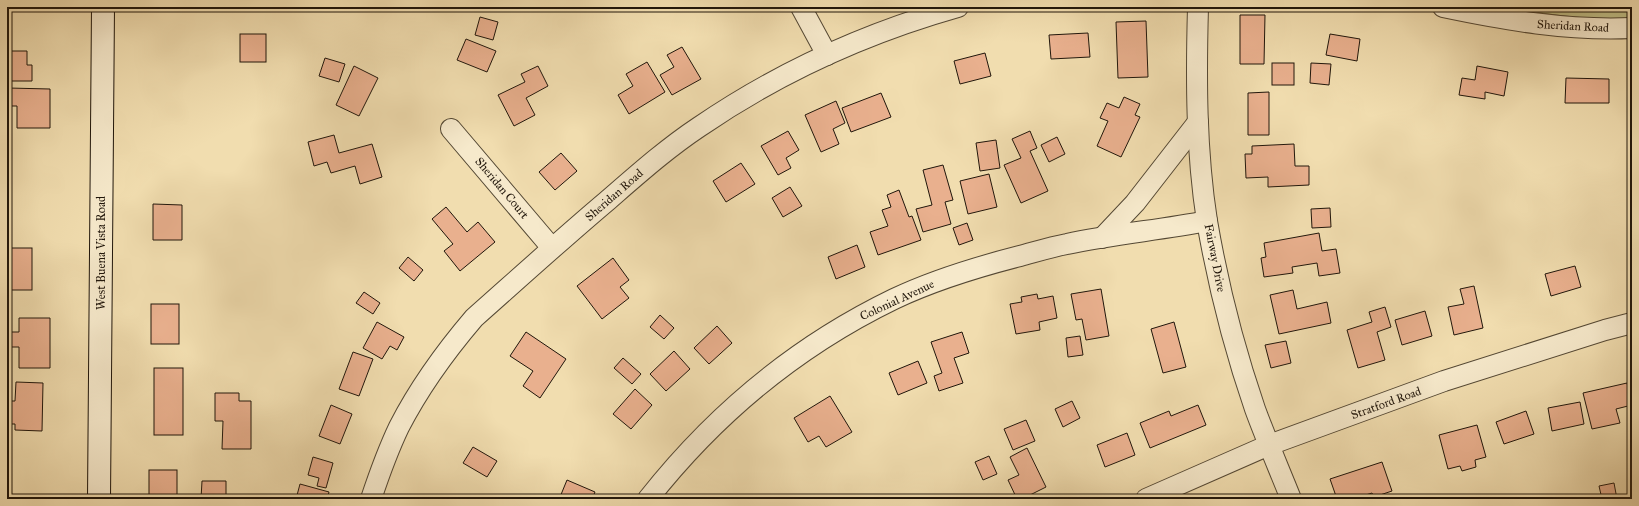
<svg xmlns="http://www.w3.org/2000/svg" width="1639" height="506" viewBox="0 0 1639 506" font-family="'IM FELL Great Primer',serif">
	<rect width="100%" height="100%" fill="#f1ddaf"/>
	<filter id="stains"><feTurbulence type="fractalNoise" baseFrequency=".005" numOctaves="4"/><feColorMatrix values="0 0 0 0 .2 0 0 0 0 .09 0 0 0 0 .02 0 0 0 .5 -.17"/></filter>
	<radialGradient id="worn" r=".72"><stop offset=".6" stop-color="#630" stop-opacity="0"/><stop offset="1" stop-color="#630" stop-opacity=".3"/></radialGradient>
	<path fill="#c0bf87" stroke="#706a49" d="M1632 7V19C1592 20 1553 16 1514 8Z"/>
	<g fill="#e9b08e" stroke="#20160b">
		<polygon points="1240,15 1265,15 1264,64 1240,64"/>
		<polygon points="480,17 498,22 493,40 475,35"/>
		<polygon points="1146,21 1148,77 1118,78 1116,22"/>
		<polygon points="1088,33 1090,57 1051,59 1049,35"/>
		<rect x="240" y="34" width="26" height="28"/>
		<polygon points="1330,34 1360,39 1357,61 1326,55"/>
		<polygon points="466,39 496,51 487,72 457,60"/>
		<polygon points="682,47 701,79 672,95 660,75 674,67 667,55"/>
		<polygon points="7,51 27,51 27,65 32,65 32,81 7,81"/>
		<polygon points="985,53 991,76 960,84 954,61"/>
		<polygon points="325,58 345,64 339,82 319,76"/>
		<polygon points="647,62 665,92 629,114 618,95 633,86 626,74"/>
		<rect x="1272" y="63" width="22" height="22"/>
		<polygon points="1311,63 1331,64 1329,85 1310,83"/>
		<polygon points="354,66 378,78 359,116 336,105"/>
		<polygon points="538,66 548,86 526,98 535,115 514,126 498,95 525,82 521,74"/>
		<polygon points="1477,66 1508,72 1504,96 1485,92 1485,99 1459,95 1462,78 1475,80"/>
		<polygon points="1566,78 1609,79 1609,103 1565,103"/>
		<polygon points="8,88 50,89 50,128 17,128 17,106 8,106"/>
		<polygon points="1269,92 1269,135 1248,135 1248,93"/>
		<polygon points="881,93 891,117 851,132 842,108"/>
		<polygon points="1124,97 1140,104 1135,115 1140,117 1121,157 1097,146 1108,121 1100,118 1107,103 1119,108"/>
		<polygon points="836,101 845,123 833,129 839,144 821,152 805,115"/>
		<polygon points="788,131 799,150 786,158 791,168 778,175 761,146"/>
		<polygon points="1030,131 1037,148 1030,151 1048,191 1021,203 1004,165 1021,158 1012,139"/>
		<polygon points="334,135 339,153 372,144 382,177 360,184 355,166 331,173 327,162 314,166 308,142"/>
		<polygon points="1057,137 1065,154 1049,162 1041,145"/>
		<polygon points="996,140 1000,168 980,171 976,143"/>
		<polygon points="1294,144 1295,166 1309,166 1309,185 1268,187 1268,177 1246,178 1245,154 1252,154 1252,146"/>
		<polygon points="561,153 577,171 555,190 539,172"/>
		<polygon points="741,163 755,184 726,202 713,181"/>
		<polygon points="943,165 953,200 945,202 951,224 923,232 916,209 932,205 923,170"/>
		<polygon points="989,174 997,207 968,214 960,181"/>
		<polygon points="790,187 802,206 783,217 772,198"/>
		<polygon points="899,190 909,217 912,216 921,240 878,255 870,232 888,226 882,210 891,207 887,195"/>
		<polygon points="153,204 182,205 182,240 153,240"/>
		<polygon points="446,207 467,232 478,222 495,242 460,271 444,251 453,244 432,219"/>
		<polygon points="1330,208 1331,227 1312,228 1311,209"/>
		<polygon points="967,223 973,240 959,245 953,228"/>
		<polygon points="1319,233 1322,251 1336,249 1340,273 1319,276 1317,263 1292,267 1293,273 1264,277 1261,258 1266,257 1264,243"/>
		<polygon points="857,245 865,267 836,279 828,257"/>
		<rect x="7" y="248" width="25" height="42"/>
		<polygon points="408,257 423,270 414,281 399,268"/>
		<polygon points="613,258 629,280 620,287 629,298 602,319 577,286"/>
		<polygon points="1575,266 1581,287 1551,296 1545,274"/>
		<polygon points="1474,286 1483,328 1454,335 1448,307 1464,304 1460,289"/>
		<polygon points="1101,289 1109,336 1086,340 1082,319 1076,320 1071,294"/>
		<polygon points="1293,290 1297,309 1327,302 1331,323 1279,334 1270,295"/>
		<polygon points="364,292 380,303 373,314 356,303"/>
		<polygon points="1037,294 1038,299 1053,296 1057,318 1039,322 1040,330 1016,334 1010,304 1022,302 1021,297"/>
		<rect x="151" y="304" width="28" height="40"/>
		<polygon points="1385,307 1391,327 1377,332 1385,360 1358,368 1347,330 1372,322 1369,312"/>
		<polygon points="1425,311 1432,336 1402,345 1395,320"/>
		<polygon points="660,315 674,328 664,339 650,327"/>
		<polygon points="19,318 50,318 50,368 19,368 19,347 11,347 11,332 19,332"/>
		<polygon points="377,322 404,337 397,350 390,346 382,359 363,348"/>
		<polygon points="1174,322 1186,367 1163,373 1151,329"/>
		<polygon points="717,326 732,343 709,364 694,348"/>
		<polygon points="526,332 566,359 540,398 523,386 533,371 510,356"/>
		<polygon points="962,332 969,353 954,358 963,383 939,391 934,376 942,373 931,342"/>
		<polygon points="1080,336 1083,355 1068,357 1066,338"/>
		<polygon points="1286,341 1291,363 1271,368 1265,345"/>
		<polygon points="674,351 690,369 666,391 650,374"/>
		<polygon points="353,352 373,359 359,396 339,389"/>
		<polygon points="623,358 641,374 632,384 614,368"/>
		<polygon points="918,361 927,383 898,395 889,373"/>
		<rect x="154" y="368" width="29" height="67"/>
		<polygon points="16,382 43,383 42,431 15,430 15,424 7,424 7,401 15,401"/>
		<polygon points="1627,383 1632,405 1616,409 1620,423 1592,429 1583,393"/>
		<polygon points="635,389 652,405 631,429 613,414"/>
		<polygon points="215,393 239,393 239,401 251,401 251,449 222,449 223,421 215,421"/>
		<polygon points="830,396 852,432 826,447 819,436 808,442 794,418"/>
		<polygon points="1072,401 1080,418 1063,427 1055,409"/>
		<polygon points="1580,402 1584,424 1552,431 1548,408"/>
		<polygon points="331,405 352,414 340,444 319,436"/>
		<polygon points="1198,405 1206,425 1150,448 1140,423 1169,411 1171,416"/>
		<polygon points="1526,411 1534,434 1504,444 1496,422"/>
		<polygon points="1026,420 1035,441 1013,450 1004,429"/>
		<polygon points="1477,425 1486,457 1475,460 1476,467 1462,471 1460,466 1448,469 1439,435"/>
		<polygon points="1127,433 1135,455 1105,467 1097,445"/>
		<polygon points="473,447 497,461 487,477 463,463"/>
		<polygon points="1027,448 1046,487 1022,499 1017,499 1008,480 1019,475 1010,457"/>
		<polygon points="989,456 997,474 983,480 975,462"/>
		<polygon points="313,457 333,463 326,488 317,486 319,478 308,475"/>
		<polygon points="1382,462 1392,491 1374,497 1372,493 1353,499 1337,499 1330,479"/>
		<rect x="149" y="470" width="28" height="29"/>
		<polygon points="567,480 595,492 592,499 564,499 560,497"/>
		<polygon points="202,481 226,481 226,499 201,499"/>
		<polygon points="1614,483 1617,499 1602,499 1599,486"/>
		<polygon points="300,484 329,492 327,499 296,499"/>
	</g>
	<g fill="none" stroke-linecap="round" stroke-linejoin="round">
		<defs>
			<g id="street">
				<polyline points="801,7 827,55"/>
				<path d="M1198 7C1196 78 1196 151 1207 221 1218 285 1234 348 1255 409 1266 439 1279 469 1291 499"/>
				<path d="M1443 7C1505 20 1568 31 1632 28"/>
				<polyline points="451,129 552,248"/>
				<polyline points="1102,238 1135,203 1198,122"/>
				<path d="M371 499C379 475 388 450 399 427 419 388 445 352 474 318 518 279 562 239 607 201 637 175 666 149 699 127 778 73 866 33 958 7"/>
				<path d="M648 499C715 414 797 346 894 299 934 280 977 267 1020 256 1035 252 1051 247 1067 244 1113 234 1161 230 1207 221"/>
				<polyline points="1146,499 1269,445 1444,381 1605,330 1632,323"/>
			</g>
			<polyline id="secondary" points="99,499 103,7"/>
		</defs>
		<use href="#street" stroke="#544834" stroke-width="22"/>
		<use href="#secondary" stroke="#20160b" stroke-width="24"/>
		<use href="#street" stroke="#f6e9cb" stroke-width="20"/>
		<use href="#secondary" stroke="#f6e9cb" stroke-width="22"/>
	</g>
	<g text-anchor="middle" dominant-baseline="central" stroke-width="3" stroke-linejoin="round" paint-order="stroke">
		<g font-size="12" fill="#20160b" stroke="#f6e9cb">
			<text transform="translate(1573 26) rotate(3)">Sheridan Road</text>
			<text transform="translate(502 188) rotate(50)">Sheridan Court</text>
			<text transform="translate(614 195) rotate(-41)">Sheridan Road</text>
			<text transform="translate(101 253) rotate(-90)">West Buena Vista Road</text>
			<text transform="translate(1215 258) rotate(79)">Fairway Drive</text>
			<text transform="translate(897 300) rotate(-25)">Colonial Avenue</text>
			<text transform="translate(1386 403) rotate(-20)">Stratford Road</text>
		</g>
	</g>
	<rect width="1639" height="506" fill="none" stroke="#f1ddaf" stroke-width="24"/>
	<rect x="8" y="8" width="1623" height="490" fill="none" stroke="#20160b" stroke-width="2"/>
	<rect x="12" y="12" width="1615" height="482" fill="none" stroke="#20160b"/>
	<rect width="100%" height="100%" filter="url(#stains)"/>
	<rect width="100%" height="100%" fill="url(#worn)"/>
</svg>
